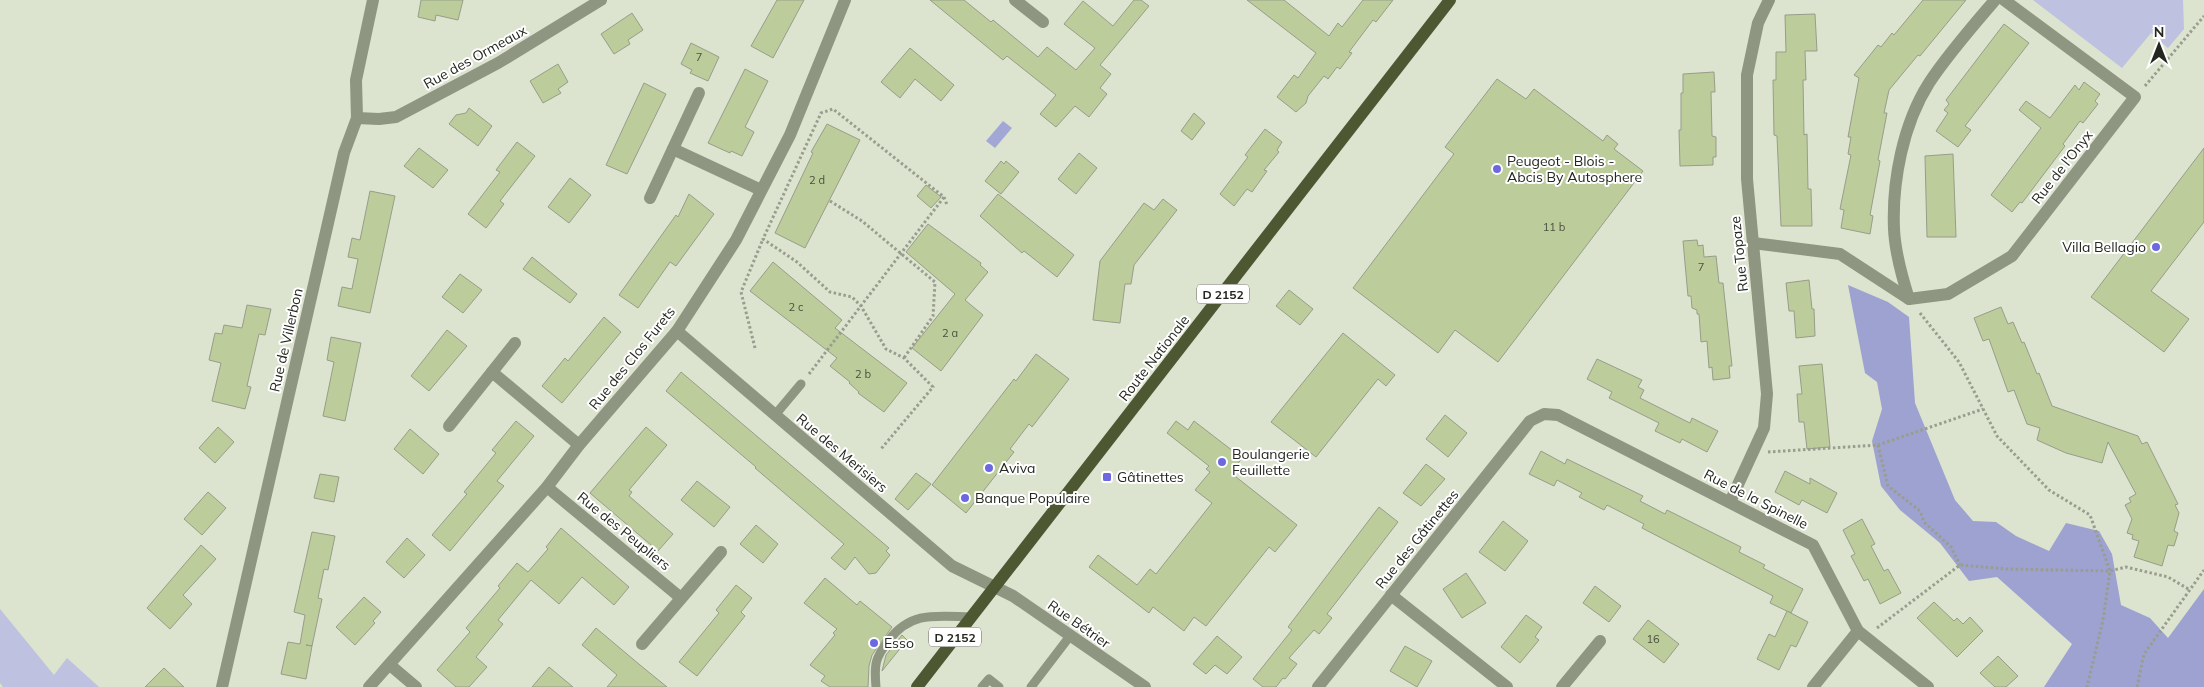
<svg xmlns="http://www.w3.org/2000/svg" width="2204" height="687" viewBox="0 0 2204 687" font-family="Mulish,sans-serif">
	<rect width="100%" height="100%" fill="#dce3cf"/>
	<g fill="#bec1df">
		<polygon points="2033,0 2183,0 2184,29 2168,48 2151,33 2122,68"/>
		<polygon points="0,609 54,675 67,658 99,687 3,687 0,683"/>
	</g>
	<polygon fill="#9ea2d1" points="1848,285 1888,302 1909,317 1915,403 1955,500 1973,521 1996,522 2016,536 2049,551 2066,523 2099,531 2112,554 2121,605 2150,618 2168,638 2204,589 2204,687 2044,687 2072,644 1997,577 1969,581 1940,543 1900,510 1881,486 1872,441 1882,409 1877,382 1865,373"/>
	<polygon fill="#a3a7d6" points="1003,121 1012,128 995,148 986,141"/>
	<g fill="#bdcc9b" stroke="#979d8a">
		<polygon points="421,0 463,0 458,20 436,15 435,21 418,17"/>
		<polygon points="777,0 804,0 773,58 751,46"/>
		<polygon points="930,0 964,0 991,22 993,20 1038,57 1047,47 1076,70 1095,48 1064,24 1083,1 1113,26 1134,0 1141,0 1149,6 1100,65 1111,74 1100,88 1107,94 1089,117 1075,106 1056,127 1040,114 1056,95 1007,56 1003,60"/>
		<polygon points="1247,0 1284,0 1329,36 1338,23 1342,27 1363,0 1393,0 1376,22 1373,20 1349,52 1352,53 1340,69 1337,67 1328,79 1324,76 1308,96 1306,103 1296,112 1277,97 1294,75 1298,78 1316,53"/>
		<polygon points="1923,0 1966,0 1920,56 1918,55 1889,90 1884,113 1887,113 1878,160 1880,161 1870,215 1873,216 1870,234 1841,228 1844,210 1840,209 1851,155 1848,154 1851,137 1848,137 1859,78 1854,75 1878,45 1881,47 1892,33 1894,35"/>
		<polygon points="632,13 643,30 628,40 630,44 614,54 601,34"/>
		<polygon points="1815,14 1817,51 1805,51 1806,80 1803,80 1804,135 1807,134 1808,189 1811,189 1812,226 1781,226 1777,136 1774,135 1773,80 1776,80 1776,52 1786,52 1785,15"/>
		<polygon points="2004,24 2029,43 1965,126 1971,130 1958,147 1936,131 1948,113 1944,110 1949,104 1946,100"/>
		<polygon points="691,43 719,57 708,81 690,73 692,70 681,64"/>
		<polygon points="910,48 954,85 941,101 915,79 900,98 881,82"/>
		<polygon points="558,64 568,82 558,89 561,93 543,103 530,81"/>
		<polygon points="745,69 768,81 745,127 754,132 742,156 731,151 730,153 708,143"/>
		<polygon points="1714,72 1715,92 1711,92 1712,136 1716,137 1716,157 1713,157 1713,165 1680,166 1679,130 1681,130 1681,93 1683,93 1683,74"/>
		<polygon points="1497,79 1526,99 1534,89 1603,141 1607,135 1618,144 1614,149 1643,171 1498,362 1455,330 1438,353 1353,288 1454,154 1445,147"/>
		<polygon points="2084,82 2100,94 2095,101 2098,104 2083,123 2080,121 2063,144 2065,146 2022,203 2020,202 2012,212 1991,195 2041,128 2019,110 2026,101 2050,118 2075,85 2079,90"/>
		<polygon points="644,83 666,94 627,174 606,165 607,163"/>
		<polygon points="469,108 492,126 478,146 449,124 456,115 466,113"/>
		<polygon points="1194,113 1205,123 1192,140 1181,131"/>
		<polygon points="827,124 860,140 805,248 775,233 813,153 811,152"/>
		<polygon points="1265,129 1282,142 1277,150 1279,152 1264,170 1267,171 1252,192 1247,189 1234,206 1220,194 1248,157 1245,155"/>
		<polygon points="517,142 535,156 500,201 504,204 486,228 468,214 500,172 496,170"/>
		<polygon points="419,148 448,170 433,188 404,166"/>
		<polygon points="2204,148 2204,222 2151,291 2189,319 2164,352 2091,297"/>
		<polygon points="1079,153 1097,168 1076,194 1058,179"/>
		<polygon points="1953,154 1956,237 1927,237 1925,156"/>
		<polygon points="1001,161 1004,164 1006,161 1019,172 1001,194 985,181"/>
		<polygon points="570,178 591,195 569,223 548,207"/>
		<polygon points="926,185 941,197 931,208 917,196"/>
		<polygon points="370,191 395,196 370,313 338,306 342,287 352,289 358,259 348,257 352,238 360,240"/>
		<polygon points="689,194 714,214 676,266 670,262 638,308 619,295 676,215 678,217"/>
		<polygon points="998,194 1074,255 1057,277 1024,251 1022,253 980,216"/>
		<polygon points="1163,199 1177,210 1134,265 1131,284 1125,284 1120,323 1093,320 1100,261 1144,203 1154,210"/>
		<polygon points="928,224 981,263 980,265 988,272 965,300 983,315 941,371 912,348 955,294 906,252"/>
		<polygon points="1697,240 1698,246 1703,245 1704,257 1716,256 1719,283 1723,283 1732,366 1729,366 1730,378 1713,380 1712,367 1709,368 1707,341 1701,342 1699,314 1697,314 1697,310 1692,308 1691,296 1688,296 1683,241"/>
		<polygon points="532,257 577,294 570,303 523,269"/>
		<polygon points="773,262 842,320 835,328 907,383 884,412 858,393 859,392 849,383 850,382 830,366 837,358 750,291"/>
		<polygon points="460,274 482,290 463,313 442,297"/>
		<polygon points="1809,280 1812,309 1814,309 1815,336 1796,338 1794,311 1789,311 1786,283"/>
		<polygon points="1289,290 1313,309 1300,325 1276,306"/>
		<polygon points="247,305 271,309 265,335 259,334 247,386 251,387 245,409 212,401 221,363 209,360 215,333 222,334 224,325 242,328"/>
		<polygon points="2001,307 2008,324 2013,322 2022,343 2024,342 2037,374 2039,373 2052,406 2138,436 2142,444 2147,442 2178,504 2175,505 2179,513 2174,531 2178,533 2174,546 2168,545 2162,566 2134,557 2139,541 2132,539 2133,535 2127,533 2132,519 2125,505 2131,502 2129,498 2136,494 2108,442 2102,463 2066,453 2037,440 2040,428 2027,424 2014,390 2008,392 1989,339 1983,341 1974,318"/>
		<polygon points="604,317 621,332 562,403 542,386 565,358 568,361"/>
		<polygon points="447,330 467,346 429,391 411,376"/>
		<polygon points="1343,333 1395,375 1386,386 1378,379 1316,457 1271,422"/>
		<polygon points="331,337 361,343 345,421 323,416 334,362 327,360"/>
		<polygon points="1036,354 1069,379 1032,427 1029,424 1010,449 1014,452 966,513 932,485 1014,379 1016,381"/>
		<polygon points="1597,359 1642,380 1638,387 1644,390 1640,398 1690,423 1692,418 1718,431 1707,452 1682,439 1680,443 1655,431 1659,423 1609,398 1612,392 1587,379"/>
		<polygon points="1822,364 1830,447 1807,449 1804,422 1799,422 1797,394 1802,394 1799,366"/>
		<polygon points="681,372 889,548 886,551 890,555 876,573 869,574 855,557 845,570 831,558 844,544 755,468 756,467 666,391"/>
		<polygon points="1445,415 1467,433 1448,457 1426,439"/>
		<polygon points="516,421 534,436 497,481 504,486 450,551 432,535 467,494 464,492 496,453 492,450"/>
		<polygon points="1176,421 1188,430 1194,421 1242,458 1231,473 1297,525 1275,552 1269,547 1206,626 1194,617 1184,631 1153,607 1149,613 1089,567 1098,555 1137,585 1150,569 1156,574 1212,503 1195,490 1210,472 1206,469 1209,466 1167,433"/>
		<polygon points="218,427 234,442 215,463 199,448"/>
		<polygon points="646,427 667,445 629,490 632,492 629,496 673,534 658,551 590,493"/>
		<polygon points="410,429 439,454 423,474 394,449"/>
		<polygon points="1541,451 1565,464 1567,459 1643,496 1640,501 1665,514 1667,510 1741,547 1739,552 1765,565 1763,568 1803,589 1791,613 1770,603 1773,596 1642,528 1644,524 1607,505 1604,510 1579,497 1582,493 1557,480 1554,486 1529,474"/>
		<polygon points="1426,464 1445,479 1421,506 1403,493"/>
		<polygon points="1785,471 1810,484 1810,478 1837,493 1827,513 1802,500 1799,505 1775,492"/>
		<polygon points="916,473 931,484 908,510 895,499"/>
		<polygon points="320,474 339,477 334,502 314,498"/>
		<polygon points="697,481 730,507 714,527 681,500"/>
		<polygon points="208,492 226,508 202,535 184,519"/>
		<polygon points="1379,507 1398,522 1327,614 1332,618 1319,634 1314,630 1289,658 1297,664 1285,679 1283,678 1276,687 1263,687 1253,679 1292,630 1288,627"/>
		<polygon points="1862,519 1875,544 1871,546 1884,571 1888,569 1901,593 1880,604 1868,579 1864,581 1851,556 1855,554 1843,530"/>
		<polygon points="1503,521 1528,541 1505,571 1479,552"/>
		<polygon points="756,525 778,544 763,563 740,544"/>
		<polygon points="561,528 629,587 614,605 582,577 559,604 531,580 498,620 503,624 476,657 487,667 469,687 456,687 437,670 470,632 466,628 500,588 498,586 517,563 528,572 548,549 546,547"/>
		<polygon points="312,532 335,536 328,570 324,569 318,598 322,599 312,646 306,645 312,646 306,679 281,674 288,642 300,644 305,615 294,612"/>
		<polygon points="407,538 425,555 404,578 386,562"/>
		<polygon points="201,545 216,559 183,595 192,604 170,629 147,608"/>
		<polygon points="1466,573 1486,603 1462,618 1443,589"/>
		<polygon points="825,578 857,605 860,601 892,627 872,655 869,666 868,687 830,687 821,681 825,676 810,665 835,635 833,633 837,629 804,603"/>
		<polygon points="736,585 752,598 741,612 745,616 697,676 679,662 719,613 716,610"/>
		<polygon points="1595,586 1621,606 1609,622 1583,603"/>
		<polygon points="364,597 381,612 373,621 375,623 355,645 336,627"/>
		<polygon points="1934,602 1954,621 1957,618 1963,624 1970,617 1983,631 1957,657 1917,618"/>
		<polygon points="1787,611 1808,622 1796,647 1791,645 1779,670 1757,659 1769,634 1775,637"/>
		<polygon points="1526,615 1542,627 1535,637 1539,640 1520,663 1501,647"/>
		<polygon points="1648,620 1679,644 1664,663 1633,639"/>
		<polygon points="596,628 640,665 667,687 607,687 617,675 582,645"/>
		<polygon points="902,635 907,640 882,671 886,655"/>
		<polygon points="1217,636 1242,657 1227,674 1215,665 1206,674 1193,664"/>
		<polygon points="1405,646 1432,661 1417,687 1390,671"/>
		<polygon points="1998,656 2018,676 2006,687 1995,687 1980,673"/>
		<polygon points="549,667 573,687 532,687"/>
		<polygon points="164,668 184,687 145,687"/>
	</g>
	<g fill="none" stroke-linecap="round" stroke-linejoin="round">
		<g stroke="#989d8e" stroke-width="3" stroke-dasharray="2.5 2.5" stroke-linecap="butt">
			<polyline points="2145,86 2204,16"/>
			<polyline points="944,197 947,205"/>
			<polyline points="830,201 862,221 935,282 933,316 904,358"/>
			<polyline points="1920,313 1959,362 1997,436 2049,490 2090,515 2110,571 2103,620 2087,687"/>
			<polyline points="755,348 741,292 763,239"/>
			<polyline points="809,374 944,197 833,109 821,113 763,239 797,262 830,292 852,297 861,306 886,349 904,358 933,387 881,449"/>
			<polyline points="1878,445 1888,486 1920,511 1924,522 1951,547 1960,565"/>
			<polyline points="1768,452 1878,445 1983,409"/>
			<polyline points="1877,628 1960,565 2007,569 2110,571 2126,567 2168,577 2190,590"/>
			<polyline points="2137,687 2144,654 2204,570"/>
		</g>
		<g stroke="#8e9581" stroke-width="9">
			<polyline points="775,415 801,384"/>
			<path d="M876 687C874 664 875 658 889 640 911 611 936 616 970 617"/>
			<polyline points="982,687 989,679 999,687"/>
			<polyline points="1031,687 1070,636"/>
		</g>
		<g stroke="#8e9581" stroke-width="12">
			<polyline points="1015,0 1043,22"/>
			<polyline points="357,118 379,119 396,117 498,63 601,0"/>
			<polyline points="673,149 761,190"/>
			<polyline points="650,198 699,93"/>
			<polyline points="1753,243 1840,254 1909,299 1948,294 2012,256 2135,97 2004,0"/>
			<path d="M1909 299C1902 277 1895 252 1894 229 1892 181 1903 124 1929 83 1948 54 1972 27 1995 0"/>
			<polyline points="677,331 952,566 1013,596 1145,687"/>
			<polyline points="515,343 492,372 579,445"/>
			<polyline points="449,426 492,372"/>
			<polyline points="547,487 681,598"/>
			<polyline points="1730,502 1764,428 1767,394 1747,179 1747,75 1758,23 1769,0"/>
			<polyline points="1391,595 1507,687"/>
			<polyline points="642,644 721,552"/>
			<polyline points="390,665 416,687"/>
			<polyline points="222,687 344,153 357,118 356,80 373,0"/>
			<polyline points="369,687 547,487 579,445 677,331 736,240 790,135 845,0"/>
			<polyline points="1318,687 1530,421 1544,414 1558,415 1813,545 1858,631 1928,687"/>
			<polyline points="1562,687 1600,641"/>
			<polyline points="1813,687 1858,631"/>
		</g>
		<polyline stroke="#4d5833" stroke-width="12" points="917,687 1450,0"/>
	</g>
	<g fill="#6c68e2" stroke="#fff" stroke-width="2">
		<circle cx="1497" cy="169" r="5"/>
		<circle cx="2156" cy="247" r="5"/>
		<circle cx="1222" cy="462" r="5"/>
		<circle cx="989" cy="468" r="5"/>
		<rect x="1102" y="472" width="10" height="10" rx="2.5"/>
		<circle cx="965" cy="498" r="5"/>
		<circle cx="874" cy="643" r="5"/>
	</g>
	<g text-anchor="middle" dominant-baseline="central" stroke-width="4" stroke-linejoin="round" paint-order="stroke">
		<g font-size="11" fill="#4a503e">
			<text x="699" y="57">7</text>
			<text x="817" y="180">2 d</text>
			<text x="1554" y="227">11 b</text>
			<text x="1701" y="267">7</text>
			<text x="796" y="307">2 c</text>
			<text x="950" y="333">2 a</text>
			<text x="863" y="374">2 b</text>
			<text x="1653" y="639">16</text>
		</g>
		<g fill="#fff" stroke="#666862" stroke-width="1">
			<rect x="1197" y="284.5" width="52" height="19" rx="4"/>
			<rect x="929" y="627.5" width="52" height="19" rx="4"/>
		</g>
		<g font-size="12" font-weight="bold" fill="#24271f">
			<text x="1223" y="294">D 2152</text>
			<text x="955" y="637">D 2152</text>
		</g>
		<g font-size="14" fill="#24271f" stroke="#fff">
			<text transform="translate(475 57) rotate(-29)">Rue des Ormeaux</text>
			<text transform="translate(2062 167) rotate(-52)">Rue de l'Onyx</text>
			<text transform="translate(1739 254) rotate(-96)">Rue Topaze</text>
			<text transform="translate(286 340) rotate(-77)">Rue de Villerbon</text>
			<text transform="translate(632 358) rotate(-51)">Rue des Clos Furets</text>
			<text transform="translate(1154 358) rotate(-52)">Route Nationale</text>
			<text transform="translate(842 453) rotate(40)">Rue des Merisiers</text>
			<text transform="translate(1756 499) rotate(27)">Rue de la Spinelle</text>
			<text transform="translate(624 531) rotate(39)">Rue des Peupliers</text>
			<text transform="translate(1417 539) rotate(-51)">Rue des Gâtinettes</text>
			<text transform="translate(1079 624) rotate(35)">Rue Bétrier</text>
		</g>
		<g font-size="14" fill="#24271f" stroke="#fff" text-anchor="start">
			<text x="1507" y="161">Peugeot - Blois -<tspan x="1507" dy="16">Abcis By Autosphere</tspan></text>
			<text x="2146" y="247" text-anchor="end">Villa Bellagio</text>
			<text x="1232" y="454">Boulangerie<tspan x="1232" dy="16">Feuillette</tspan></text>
			<text x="999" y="468">Aviva</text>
			<text x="1117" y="477">Gâtinettes</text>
			<text x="975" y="498">Banque Populaire</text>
			<text x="884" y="643">Esso</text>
		</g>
	</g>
	<g transform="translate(2159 45)" stroke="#ffffff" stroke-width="4" paint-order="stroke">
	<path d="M0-4L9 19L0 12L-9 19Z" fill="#24271f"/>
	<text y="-8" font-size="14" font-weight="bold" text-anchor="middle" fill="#24271f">N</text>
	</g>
</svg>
